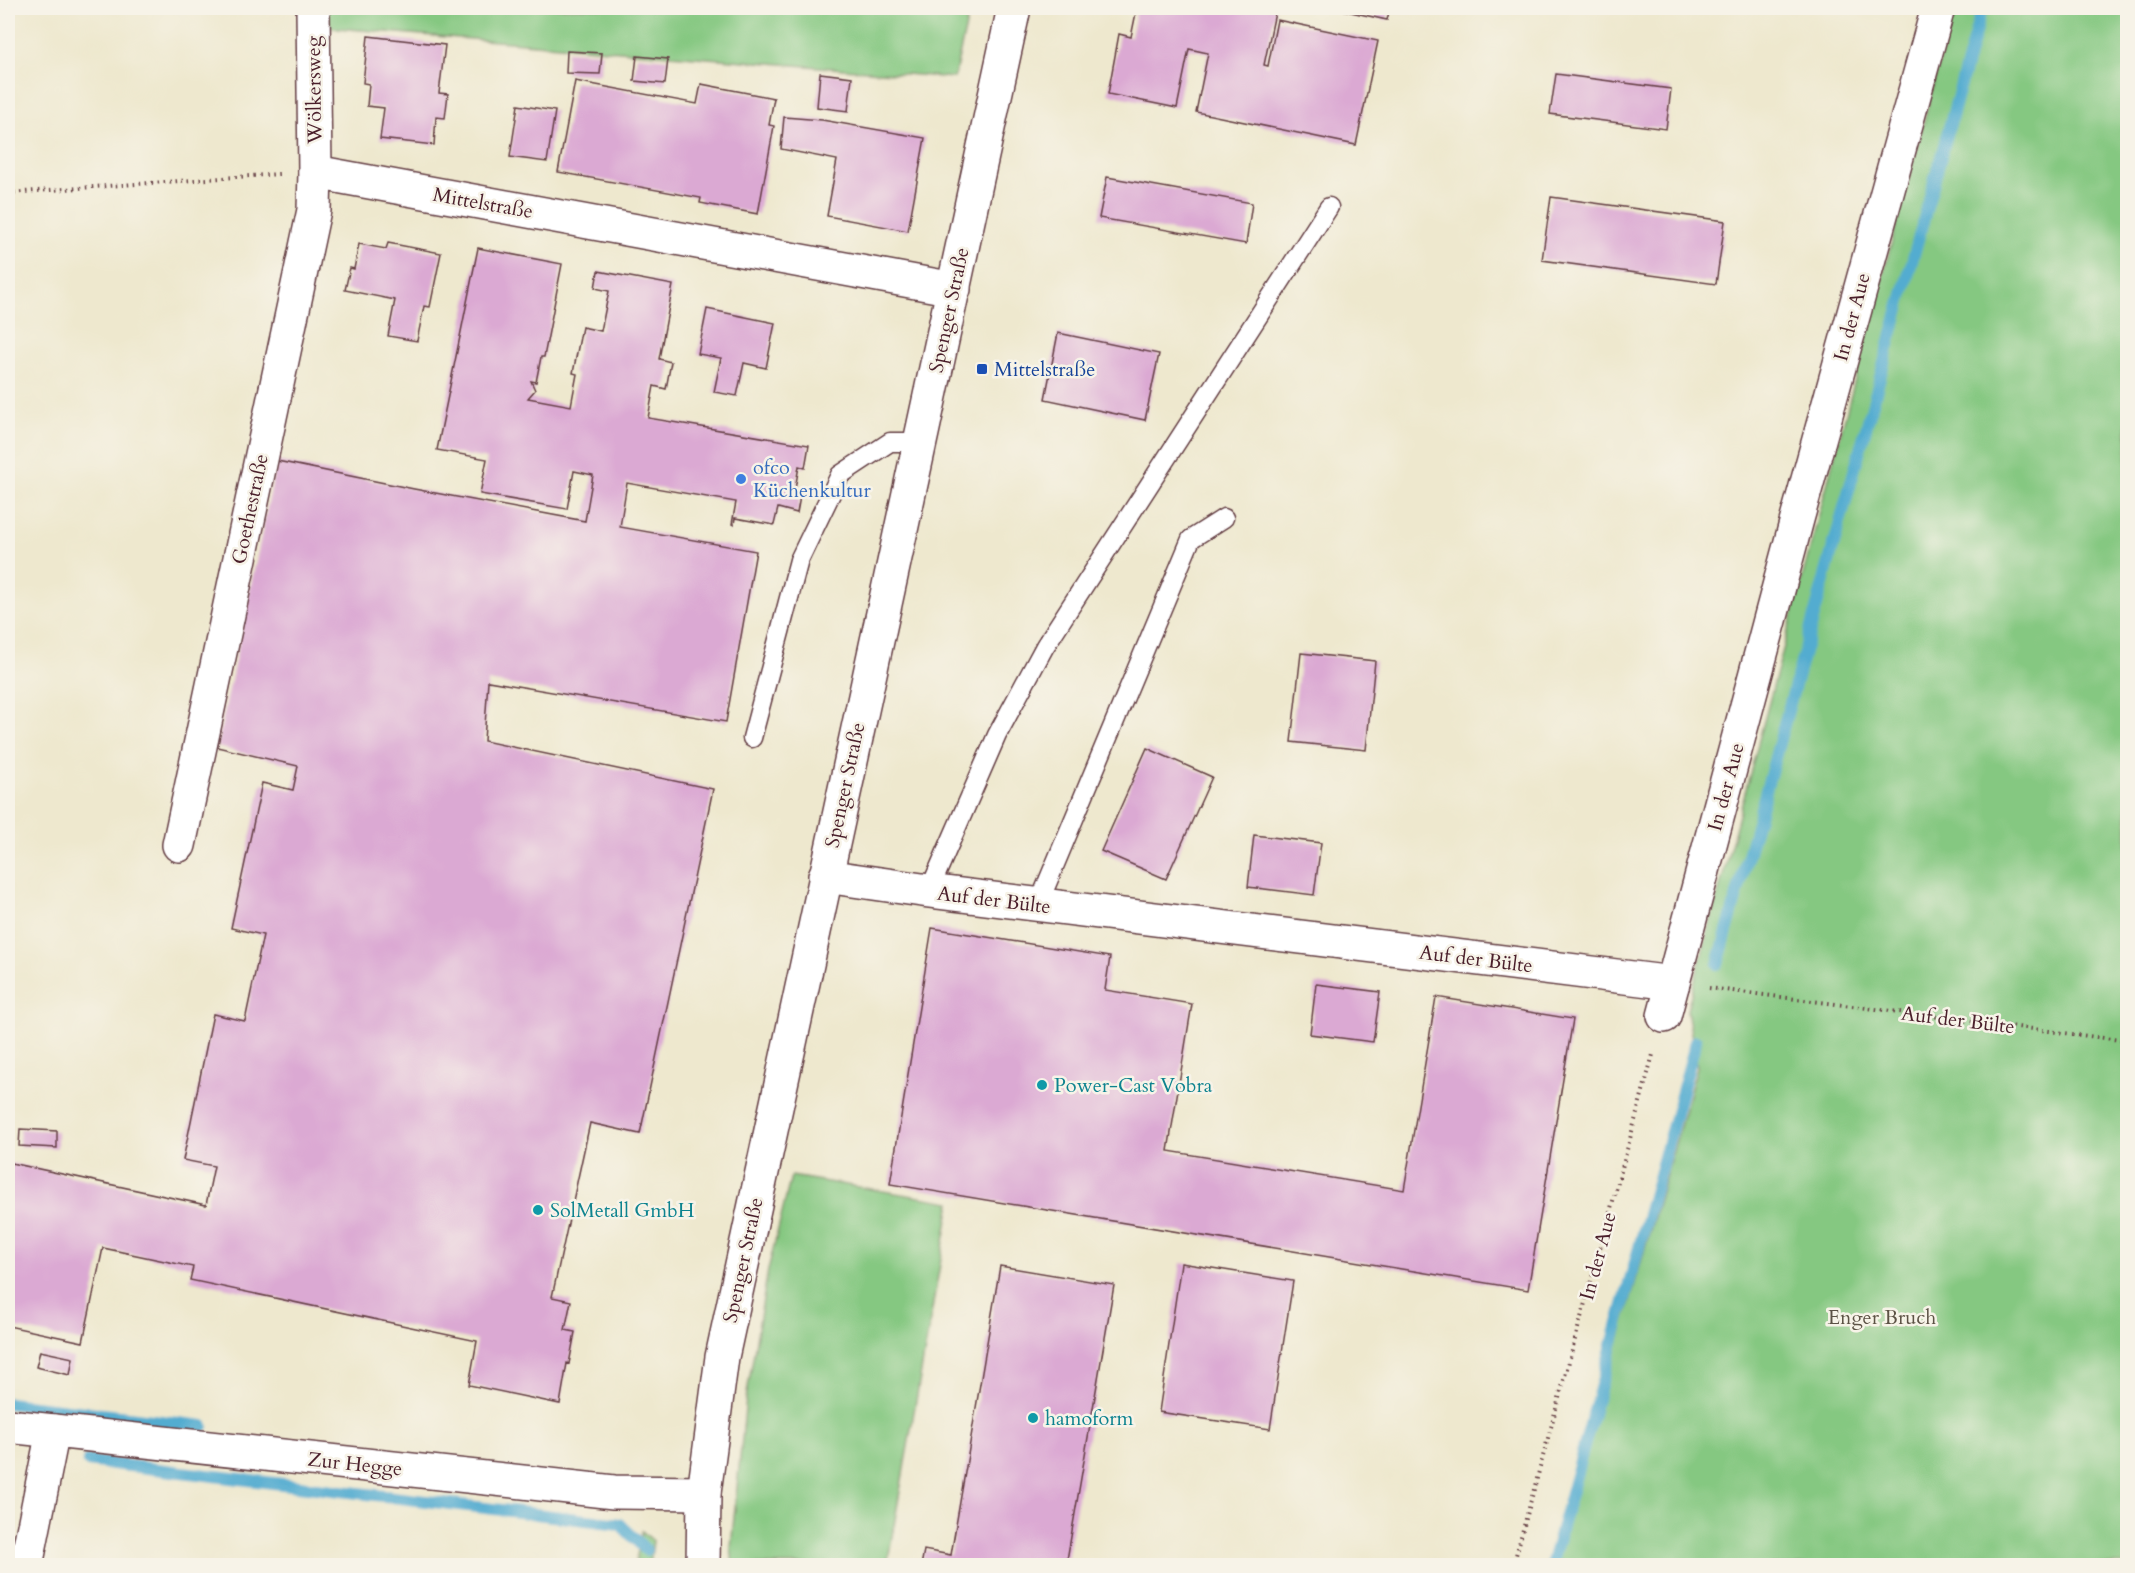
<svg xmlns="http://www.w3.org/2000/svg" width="2135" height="1573" viewBox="0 0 2135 1573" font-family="Cardo,serif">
	<rect width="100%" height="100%" fill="#f7f3e8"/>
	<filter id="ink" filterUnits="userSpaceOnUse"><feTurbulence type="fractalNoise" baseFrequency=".0167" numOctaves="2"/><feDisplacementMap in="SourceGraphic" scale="12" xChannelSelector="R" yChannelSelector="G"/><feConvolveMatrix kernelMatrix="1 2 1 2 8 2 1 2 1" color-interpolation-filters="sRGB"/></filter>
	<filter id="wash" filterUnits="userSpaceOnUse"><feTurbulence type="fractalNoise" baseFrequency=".008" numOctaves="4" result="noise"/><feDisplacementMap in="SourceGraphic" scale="24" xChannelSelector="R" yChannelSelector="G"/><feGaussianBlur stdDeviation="1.35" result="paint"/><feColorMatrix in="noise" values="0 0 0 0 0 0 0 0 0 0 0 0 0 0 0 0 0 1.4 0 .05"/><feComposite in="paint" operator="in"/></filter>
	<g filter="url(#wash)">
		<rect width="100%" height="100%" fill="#eee8ce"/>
		<g fill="#85c881" stroke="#687456" stroke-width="1.5">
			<polygon points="324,8 970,8 954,78 324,27"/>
			<polygon points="1954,8 2127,8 2127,1565 1554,1566 1697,1067 1687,1010"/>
			<polygon points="791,1176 951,1202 887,1565 733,1565 731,1547 746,1399 768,1270"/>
			<polygon points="642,1531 653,1541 650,1565 635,1565"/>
		</g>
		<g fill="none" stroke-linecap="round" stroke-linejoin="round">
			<g stroke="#53acd0" stroke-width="12">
				<polyline points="1718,964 1982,8"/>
				<polyline points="8,1403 203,1426"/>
				<polyline points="88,1461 620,1524 646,1550"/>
				<polyline points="1551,1566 1696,1041"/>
			</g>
		</g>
		<g id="blocks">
			<g fill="#dba9d3">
				<polygon points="1137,8 1276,8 1264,65 1268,66 1277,20 1378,41 1356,145 1196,112 1208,53 1189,49 1177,108 1108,94 1119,34 1131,37"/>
				<polygon points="1333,8 1390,8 1387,20"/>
				<polygon points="368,36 445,45 439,93 448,94 445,118 436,117 434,145 380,139 384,108 367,106 369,84 363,83"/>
				<polygon points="567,51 602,53 600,74 566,73"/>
				<polygon points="637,56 668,59 665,84 634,81"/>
				<polygon points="820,73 852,77 848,111 817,107"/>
				<polygon points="1556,74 1671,89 1666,129 1550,114"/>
				<polygon points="575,81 697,104 701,84 774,98 769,125 774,126 758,214 700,203 701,198 558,172"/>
				<polygon points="518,105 555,111 547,162 510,157"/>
				<polygon points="784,117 822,120 925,138 908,231 827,216 837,160 781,149"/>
				<polygon points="1107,177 1252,203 1246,244 1099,218"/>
				<polygon points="1551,197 1725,221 1716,284 1542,260"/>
				<polygon points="388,243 441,253 430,307 424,306 417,341 388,336 395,300 345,290 350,268 354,269 359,244 386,249"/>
				<polygon points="478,248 562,264 544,357 541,357 536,382 531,381 535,390 528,398 571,406 577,374 573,373 582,327 601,331 609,291 595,288 598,271 673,285 659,359 671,362 666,389 654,386 648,418 809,445 805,468 799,466 795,489 801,491 797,513 778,508 774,525 735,518 734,525 732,524 736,502 627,483 620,527 756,551 726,722 488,681 484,741 713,789 640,1134 590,1123 552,1297 571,1301 565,1330 575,1332 569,1364 567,1363 560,1404 469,1385 477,1341 190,1280 193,1267 103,1248 83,1342 8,1326 8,1176 11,1163 206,1205 214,1166 183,1160 213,1014 245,1021 263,935 231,928 262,783 293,790 298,766 217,747 277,461 414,489 585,521 593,475 574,471 567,509 480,494 487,459 437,450"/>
				<polygon points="707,309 775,323 766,368 744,363 737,396 714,392 721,358 698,354"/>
				<polygon points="1058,333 1159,354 1145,420 1045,399"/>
				<polygon points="1301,653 1375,661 1366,750 1291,742"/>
				<polygon points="1147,748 1212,777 1166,879 1101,851"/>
				<polygon points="1254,835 1321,843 1314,895 1248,887"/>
				<polygon points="932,928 1110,957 1105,990 1192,1004 1168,1151 1404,1190 1436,997 1573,1019 1528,1290 890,1184"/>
				<polygon points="1316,984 1380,992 1373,1042 1310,1034"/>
				<polygon points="20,1129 57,1131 57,1148 19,1146"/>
				<polygon points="1181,1263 1293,1281 1270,1429 1159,1412"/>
				<polygon points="1000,1266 1114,1285 1066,1566 921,1566 924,1550 951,1555"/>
				<polygon points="40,1351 73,1358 70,1375 36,1367"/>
			</g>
		</g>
	</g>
	<g filter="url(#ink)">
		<use href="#blocks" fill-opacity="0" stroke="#633d43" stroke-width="1.5"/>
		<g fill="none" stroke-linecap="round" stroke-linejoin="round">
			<defs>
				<g id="service">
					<polyline points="752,738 799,560 840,475 890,442 920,442"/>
					<polyline points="929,891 997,735 1045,646 1329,207"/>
					<polyline points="1038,905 1191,539 1224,518"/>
				</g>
				<g id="minor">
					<polyline points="315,172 954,289"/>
					<polyline points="179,845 314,210 315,172 313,8"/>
					<polyline points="825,876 929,891 1673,983"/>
					<polyline points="1664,1016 1796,523 1938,8"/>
					<polyline points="8,1426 614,1492 704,1493"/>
					<polyline points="26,1566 53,1431"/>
				</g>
				<polyline id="tertiary" points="703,1566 704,1493 722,1357 1014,8"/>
			</defs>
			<use href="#service" stroke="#633d43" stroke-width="21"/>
			<use href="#minor" stroke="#633d43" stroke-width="36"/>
			<use href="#tertiary" stroke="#633d43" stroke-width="36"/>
			<g stroke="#633d43" stroke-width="4" stroke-dasharray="1.5 4.5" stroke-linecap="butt">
				<polyline points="8,193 279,174"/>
				<polyline points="1709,988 2128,1041"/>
				<polyline points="1513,1566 1654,1051"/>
			</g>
			<use href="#service" stroke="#fff" stroke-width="18"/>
			<use href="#minor" stroke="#fff" stroke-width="33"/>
			<use href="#tertiary" stroke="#fff" stroke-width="33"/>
		</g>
	</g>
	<rect fill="#1a4fb4" stroke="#f7f3e8" stroke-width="2" x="976" y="363" width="12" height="12" rx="3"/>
	<circle fill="#3f7fe0" stroke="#f7f3e8" stroke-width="2" cx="741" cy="479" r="6"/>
	<g fill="#0f9aa8" stroke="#f7f3e8" stroke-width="2">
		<circle cx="1042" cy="1085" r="6"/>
		<circle cx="538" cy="1210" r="6"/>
		<circle cx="1033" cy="1418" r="6"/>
	</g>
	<g text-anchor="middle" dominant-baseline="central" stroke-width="5" stroke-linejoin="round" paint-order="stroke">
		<g font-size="20" fill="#4a1f2b" stroke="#f7f3e8">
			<text transform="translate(314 90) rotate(-91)">Wölkersweg</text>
			<text transform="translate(483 203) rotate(10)">Mittelstraße</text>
			<text transform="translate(949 310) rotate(-78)">Spenger Straße</text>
			<text transform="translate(1852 317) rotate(-75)">In der Aue</text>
			<text transform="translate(250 509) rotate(-78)">Goethestraße</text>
			<text transform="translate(845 785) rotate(-78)">Spenger Straße</text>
			<text transform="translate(1726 787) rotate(-75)">In der Aue</text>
			<text transform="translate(994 900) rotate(7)">Auf der Bülte</text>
			<text transform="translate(1476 959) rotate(7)">Auf der Bülte</text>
			<text transform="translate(1958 1020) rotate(7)">Auf der Bülte</text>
			<text transform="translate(1598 1256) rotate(-75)">In der Aue</text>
			<text transform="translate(743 1260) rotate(-78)">Spenger Straße</text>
			<text transform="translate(355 1464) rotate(6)">Zur Hegge</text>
		</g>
		<g font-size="20" fill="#164399" stroke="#f7f3e8" text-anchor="start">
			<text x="994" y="369">Mittelstraße</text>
		</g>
		<g font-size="20" fill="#366cbe" stroke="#f7f3e8" text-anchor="start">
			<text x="753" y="467">ofco<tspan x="753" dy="23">Küchenkultur</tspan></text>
		</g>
		<g font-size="20" fill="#0d838f" stroke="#f7f3e8" text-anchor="start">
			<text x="1054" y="1085">Power-Cast Vobra</text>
			<text x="550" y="1210">SolMetall GmbH</text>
			<text x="1045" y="1418">hamoform</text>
		</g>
		<g font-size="20" fill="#5c5245" stroke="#f7f3e8">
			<text x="1882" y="1317">Enger Bruch</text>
		</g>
	</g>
	<rect width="2135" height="1573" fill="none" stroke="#f7f3e8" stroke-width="30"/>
</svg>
